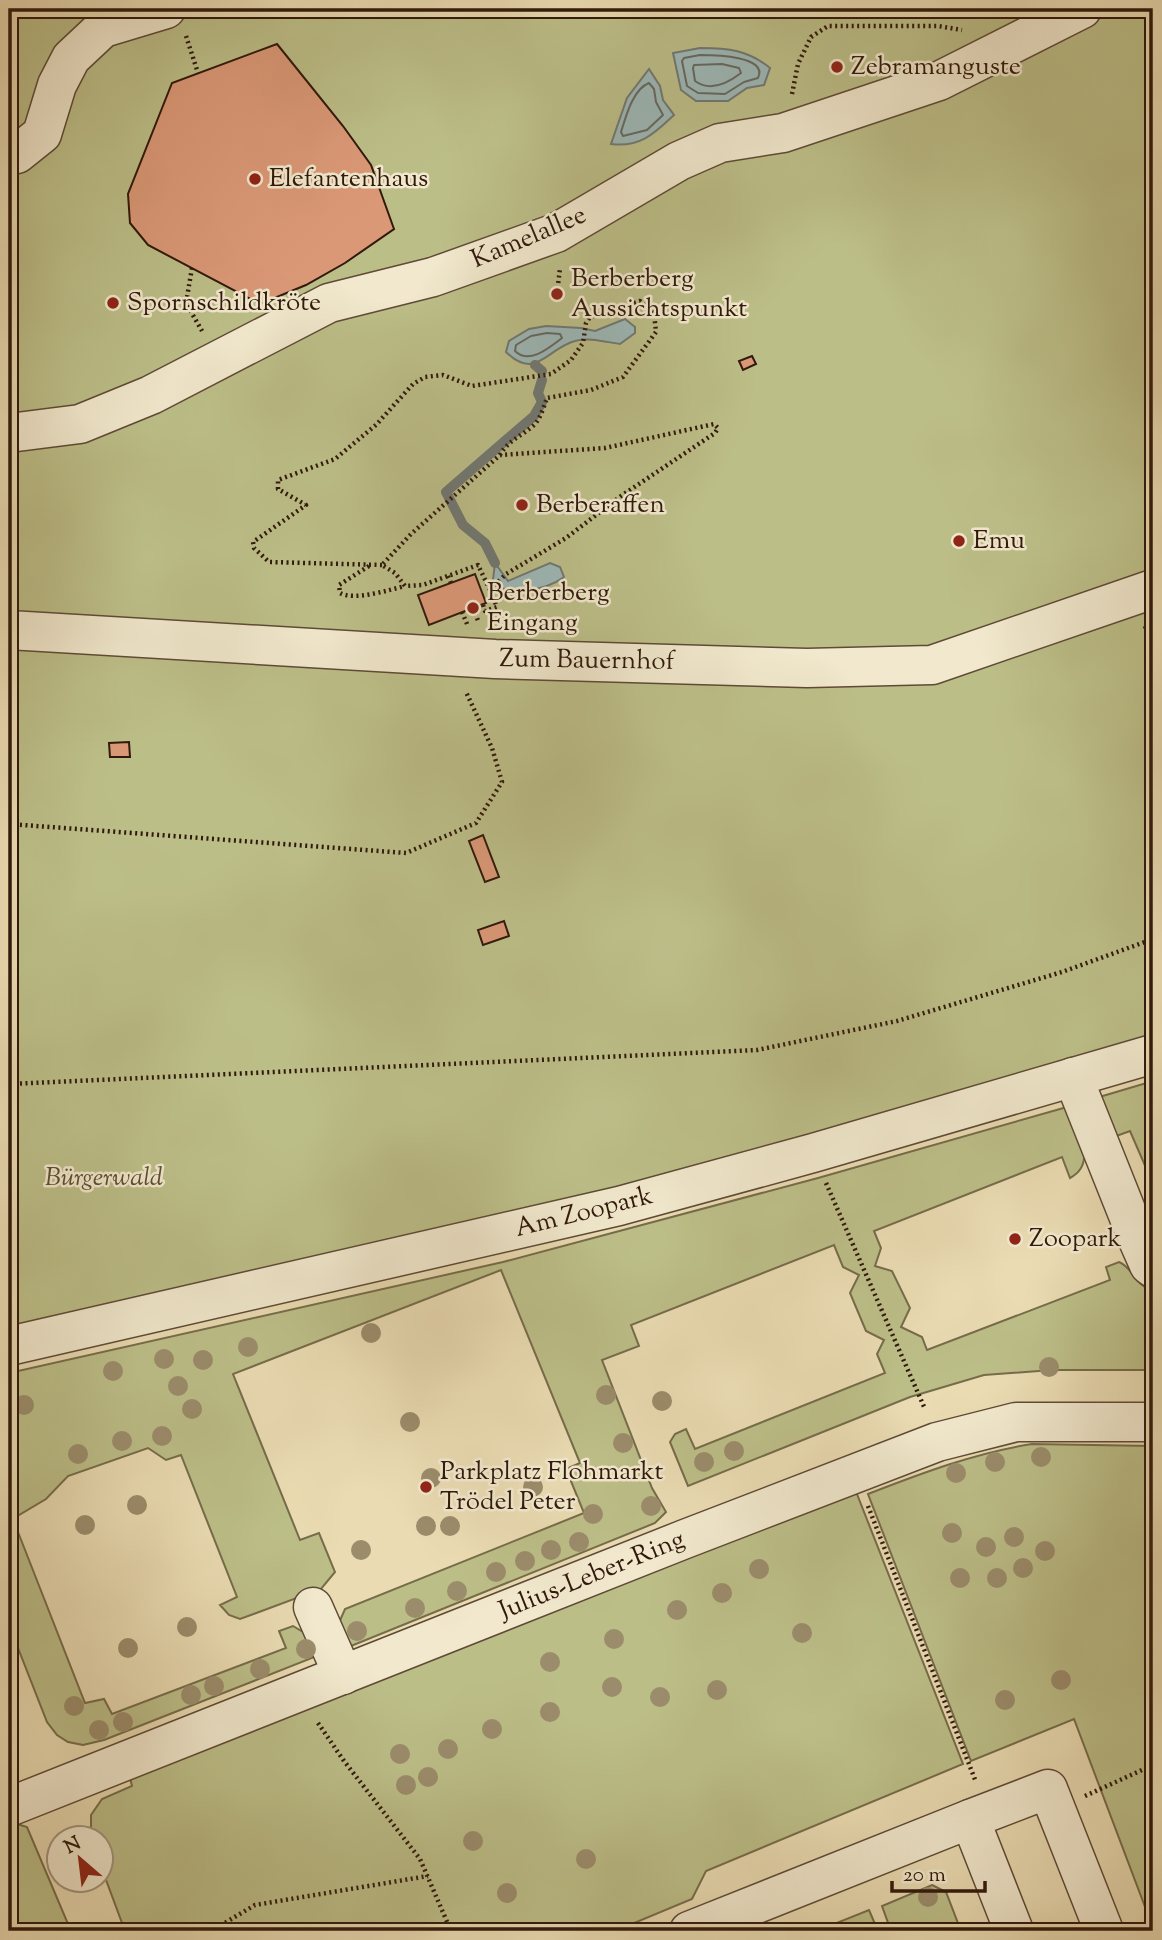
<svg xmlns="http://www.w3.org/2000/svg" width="1162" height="1940" viewBox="0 0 1162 1940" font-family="'Sorts Mill Goudy',serif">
	<rect width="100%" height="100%" fill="#eadbb2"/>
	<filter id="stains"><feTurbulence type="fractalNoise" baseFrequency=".00286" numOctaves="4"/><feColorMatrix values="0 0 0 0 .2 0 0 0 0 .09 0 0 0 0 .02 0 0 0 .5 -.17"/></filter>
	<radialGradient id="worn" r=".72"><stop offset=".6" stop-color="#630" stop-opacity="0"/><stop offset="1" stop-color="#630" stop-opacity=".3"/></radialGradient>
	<g fill="#bcbe88" stroke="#766c4a" stroke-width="2">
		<polygon points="9,9 1153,9 1153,1039 686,1175 9,1331"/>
		<polygon points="1153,1081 1153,1184 1130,1131 1111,1138 1096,1098"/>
		<path d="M1067 1107C1076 1129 1099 1163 1070 1178L1062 1157 874 1231 881 1248 875 1266 892 1271 910 1308 901 1327 922 1337 927 1350 1110 1280 1106 1267 1119 1262C1130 1267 1131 1274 1139 1282 1143 1286 1149 1290 1153 1293V1370H1052L984 1375 910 1397 688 1486 670 1442 675 1434 686 1429 695 1449 885 1373 877 1354 884 1340 866 1331 850 1293 859 1275 843 1267 834 1245 631 1325 639 1346 602 1360 652 1488 666 1512 655 1523 351 1646 338 1625 345 1609 584 1513 566 1469 580 1463 501 1270 233 1374 300 1540 319 1533 335 1572 321 1589 240 1619 229 1615 220 1605 237 1597 181 1455 166 1460 148 1448 68 1476 46 1499 9 1521V1373L503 1262 818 1178Z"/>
		<path d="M1032 1444 1153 1446V1928L1074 1719 971 1761 868 1494C922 1473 975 1453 1032 1444Z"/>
		<polygon points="855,1489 963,1764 706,1871 692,1899 615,1931 125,1931 102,1869 102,1839 91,1838 91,1815 102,1799 132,1786 129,1774"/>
		<polygon points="18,1532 85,1703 104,1699 112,1714 286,1648 279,1631 293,1626 313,1638 317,1656 104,1740 83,1745 68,1742 57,1735 47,1722 9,1625 9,1535"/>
		<polygon points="17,1824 27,1827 71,1931 9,1931 9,1902 14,1899 9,1880 9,1829"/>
		<polygon points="932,1885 946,1892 961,1931 891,1931 882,1906"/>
		<polygon points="869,1910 878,1931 831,1931 829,1926"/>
	</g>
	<g fill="#9cb8b7" stroke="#717873" stroke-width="2">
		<path d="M700 48C728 48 748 50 770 68L764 85 747 88 728 101H696L681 90 673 53Z"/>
		<path d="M649 69 660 86 663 100 674 115C655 133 640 148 611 144L627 98Z"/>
		<path d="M625 319 635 327V333L620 344C606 342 588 337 575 341 546 349 536 381 506 352L509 341 529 329 546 326 581 328 595 331Z"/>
		<path d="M495 563 508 581 550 563 560 567 564 577C546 590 533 588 512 595L493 580Z"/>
	</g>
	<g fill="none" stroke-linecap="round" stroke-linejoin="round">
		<g stroke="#666862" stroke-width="2">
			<path d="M700 55C714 55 769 56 758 78L744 82 725 94 698 93 687 86 682 61 684 58Z"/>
			<path d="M722 64 739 68 741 73C728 83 710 92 695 81L693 68 694 65Z"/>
			<path d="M649 83 654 89 656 102 663 115 647 130 623 136 621 132C626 116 633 89 649 83Z"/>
			<path d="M547 333 560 334 562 338C549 348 529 365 515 351L516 345 531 336Z"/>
		</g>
		<g stroke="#717873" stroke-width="10">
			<polyline points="535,365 542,371"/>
			<polyline points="495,563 485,543 463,525 446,492 534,416 542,402 538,393 542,380"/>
		</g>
	</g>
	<g fill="#da9877" stroke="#30190c" stroke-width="2">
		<polygon points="277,44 343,126 371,165 394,229 345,263 306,285 260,304 148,245 130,223 128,194 172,83"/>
		<polygon points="752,356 756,364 743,370 739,361"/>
		<polygon points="475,574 486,603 429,625 418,595"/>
		<polygon points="129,742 130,757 110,757 109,743"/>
		<polygon points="483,835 499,877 485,882 469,841"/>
		<polygon points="504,921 509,936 483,945 478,930"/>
	</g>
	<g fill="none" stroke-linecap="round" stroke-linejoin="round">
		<defs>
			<g id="minor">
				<polyline points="9,154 17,154 42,134 57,85 71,58 103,28 166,9"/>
				<polyline points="9,433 80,424 151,395 329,303 433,277 556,233 679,161 720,143 783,133 939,81 1082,9"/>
				<polyline points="9,630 495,659 807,668 932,665 1153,589"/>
				<polyline points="1073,1077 1138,1240 1149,1265 1153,1268"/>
				<polyline points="9,1346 619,1206 813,1153 1153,1054"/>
				<polyline points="313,1607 343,1675"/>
				<polyline points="9,1807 685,1539 937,1442 1016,1422 1153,1422"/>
				<polyline points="689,1931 970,1819"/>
				<polyline points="1014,1931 970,1819 1048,1789 1104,1931"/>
			</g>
		</defs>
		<use href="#minor" stroke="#5e4a36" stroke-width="41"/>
		<g stroke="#30190c" stroke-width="4.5" stroke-dasharray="2 3.5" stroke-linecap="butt">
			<polyline points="186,36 198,73"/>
			<polyline points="792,94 798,64 811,37 828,26 938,26 962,30"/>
			<polyline points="192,268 186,303 202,331"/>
			<polyline points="557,294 560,268"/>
			<path d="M382 565 269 562 254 548 253 542 306 505 278 489V480L335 459 376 425 413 384 425 377 443 375 472 386 551 374 571 360 583 343 586 323 590 317 640 301 654 313 656 332 623 377 591 390 547 398C544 406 541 417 535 424 524 435 508 440 500 455"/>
			<path d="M369 566 339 585 340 593C354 601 389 590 405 586"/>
			<polyline points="448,576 451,583"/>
			<polyline points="483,605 485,611 497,607 490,590 506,574 566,538 621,496 715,433 718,428 714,424 605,448 500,455 411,534 382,565 395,573 405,586 423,585 478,565 490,590"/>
			<polyline points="473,608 479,623"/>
			<polyline points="462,612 467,624"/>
			<polyline points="1145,626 1153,648"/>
			<polyline points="1151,718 1153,711"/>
			<polyline points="9,824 406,853 476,823 502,782 492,748 466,692"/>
			<polyline points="9,1084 757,1050 897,1021 1062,972 1153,939"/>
			<polyline points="826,1183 925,1409"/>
			<polyline points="868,1506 976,1782"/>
			<polyline points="318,1723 344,1761 420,1859 451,1931"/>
			<polyline points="1085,1796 1153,1765"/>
			<polyline points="211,1931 255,1905 428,1876"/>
		</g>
		<use href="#minor" stroke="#f1e8cd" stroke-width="38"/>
	</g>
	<g fill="#9b8c6b">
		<circle cx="371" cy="1333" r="10"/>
		<circle cx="248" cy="1347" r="10"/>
		<circle cx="164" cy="1359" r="10"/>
		<circle cx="203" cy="1360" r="10"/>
		<circle cx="1049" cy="1367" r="10"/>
		<circle cx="113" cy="1371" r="10"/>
		<circle cx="178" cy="1386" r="10"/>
		<circle cx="606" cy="1395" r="10"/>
		<circle cx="662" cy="1401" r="10"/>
		<circle cx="24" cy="1405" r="10"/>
		<circle cx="192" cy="1409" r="10"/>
		<circle cx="410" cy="1422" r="10"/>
		<circle cx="162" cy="1436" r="10"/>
		<circle cx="122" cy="1441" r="10"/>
		<circle cx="623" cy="1443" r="10"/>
		<circle cx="734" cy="1451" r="10"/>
		<circle cx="78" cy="1454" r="10"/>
		<circle cx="1041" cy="1457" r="10"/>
		<circle cx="704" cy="1462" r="10"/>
		<circle cx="995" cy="1462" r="10"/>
		<circle cx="956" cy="1473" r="10"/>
		<circle cx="431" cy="1478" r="10"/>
		<circle cx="533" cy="1487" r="10"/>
		<circle cx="137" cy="1505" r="10"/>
		<circle cx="651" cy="1506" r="10"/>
		<circle cx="593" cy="1514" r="10"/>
		<circle cx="85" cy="1525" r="10"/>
		<circle cx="426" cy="1526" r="10"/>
		<circle cx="450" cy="1526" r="10"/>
		<circle cx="952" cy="1533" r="10"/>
		<circle cx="1014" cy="1537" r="10"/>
		<circle cx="579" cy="1542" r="10"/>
		<circle cx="986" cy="1547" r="10"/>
		<circle cx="361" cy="1550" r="10"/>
		<circle cx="551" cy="1550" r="10"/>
		<circle cx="1045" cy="1551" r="10"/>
		<circle cx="525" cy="1561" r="10"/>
		<circle cx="1023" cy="1568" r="10"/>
		<circle cx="759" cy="1569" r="10"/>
		<circle cx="496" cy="1572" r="10"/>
		<circle cx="960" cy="1578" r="10"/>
		<circle cx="997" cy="1578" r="10"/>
		<circle cx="457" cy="1591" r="10"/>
		<circle cx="722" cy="1593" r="10"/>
		<circle cx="415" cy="1608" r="10"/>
		<circle cx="677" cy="1610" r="10"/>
		<circle cx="187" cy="1627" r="10"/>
		<circle cx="357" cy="1631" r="10"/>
		<circle cx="802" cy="1633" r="10"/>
		<circle cx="614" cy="1639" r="10"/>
		<circle cx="128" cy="1648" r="10"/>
		<circle cx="306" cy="1649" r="10"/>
		<circle cx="550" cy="1662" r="10"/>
		<circle cx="260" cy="1669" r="10"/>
		<circle cx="1061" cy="1680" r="10"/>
		<circle cx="214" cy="1686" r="10"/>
		<circle cx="612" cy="1687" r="10"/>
		<circle cx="717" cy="1690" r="10"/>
		<circle cx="191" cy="1695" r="10"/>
		<circle cx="660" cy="1697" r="10"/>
		<circle cx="1005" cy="1700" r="10"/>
		<circle cx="74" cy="1706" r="10"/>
		<circle cx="550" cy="1712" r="10"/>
		<circle cx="123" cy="1722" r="10"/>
		<circle cx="492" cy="1729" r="10"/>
		<circle cx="99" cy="1730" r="10"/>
		<circle cx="448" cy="1749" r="10"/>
		<circle cx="400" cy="1754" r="10"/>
		<circle cx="428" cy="1777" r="10"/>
		<circle cx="406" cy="1785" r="10"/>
		<circle cx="473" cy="1841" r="10"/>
		<circle cx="586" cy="1859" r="10"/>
		<circle cx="507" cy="1893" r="10"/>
		<circle cx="928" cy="1897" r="10"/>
	</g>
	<g fill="#8f2418" stroke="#f1e8cd" stroke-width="2.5">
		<circle cx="837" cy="67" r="7"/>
		<circle cx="255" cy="179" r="7"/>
		<circle cx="557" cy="294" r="7"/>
		<circle cx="113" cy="303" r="7"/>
		<circle cx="522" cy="505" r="7"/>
		<circle cx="959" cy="541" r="7"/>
		<circle cx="473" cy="608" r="7"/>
		<circle cx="1015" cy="1239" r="7"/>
		<circle cx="426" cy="1487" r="7"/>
	</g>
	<g text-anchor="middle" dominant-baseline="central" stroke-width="5" stroke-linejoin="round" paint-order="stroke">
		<g font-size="26" fill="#30190c" stroke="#f1e8cd" text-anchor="start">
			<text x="851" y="67">Zebramanguste</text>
			<text x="269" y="179">Elefantenhaus</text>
			<text x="571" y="279">Berberberg<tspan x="571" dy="30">Aussichtspunkt</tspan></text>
			<text x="127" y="303">Spornschildkröte</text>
			<text x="536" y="505">Berberaffen</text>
			<text x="973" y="541">Emu</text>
			<text x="487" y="593">Berberberg<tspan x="487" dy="30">Eingang</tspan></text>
			<text x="1029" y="1239">Zoopark</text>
			<text x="440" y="1472">Parkplatz Flohmarkt<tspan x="440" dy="30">Trödel Peter</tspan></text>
		</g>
		<g font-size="26" fill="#30190c" stroke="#f1e8cd">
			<text transform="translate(529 238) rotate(-23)">Kamelallee</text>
			<text transform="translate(587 661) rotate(1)">Zum Bauernhof</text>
			<text transform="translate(584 1213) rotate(-14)">Am Zoopark</text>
			<text transform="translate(592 1576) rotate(-22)">Julius-Leber-Ring</text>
		</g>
		<g font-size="26" font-style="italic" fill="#5a4b31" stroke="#f1e8cd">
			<text x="104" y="1178">Bürgerwald</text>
		</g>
	</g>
	<rect width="1162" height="1940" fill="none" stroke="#eadbb2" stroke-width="35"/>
	<rect x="10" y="10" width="1141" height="1919" fill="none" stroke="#30190c" stroke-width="3.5"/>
	<rect x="18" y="18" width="1127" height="1905" fill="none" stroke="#30190c" stroke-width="2"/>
	<g transform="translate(80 1859) rotate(332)"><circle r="33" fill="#f1e8cd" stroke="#a49580" stroke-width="2"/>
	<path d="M0-5L12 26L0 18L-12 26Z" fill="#8f2418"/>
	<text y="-10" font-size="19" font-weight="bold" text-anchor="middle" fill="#30190c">N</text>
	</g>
	<path d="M892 1881v10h93v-10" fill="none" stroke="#30190c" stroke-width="3.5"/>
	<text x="903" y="1881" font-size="21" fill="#30190c" stroke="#f1e8cd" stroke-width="5" paint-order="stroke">20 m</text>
	<rect width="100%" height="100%" filter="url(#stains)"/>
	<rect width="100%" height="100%" fill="url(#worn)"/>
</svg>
